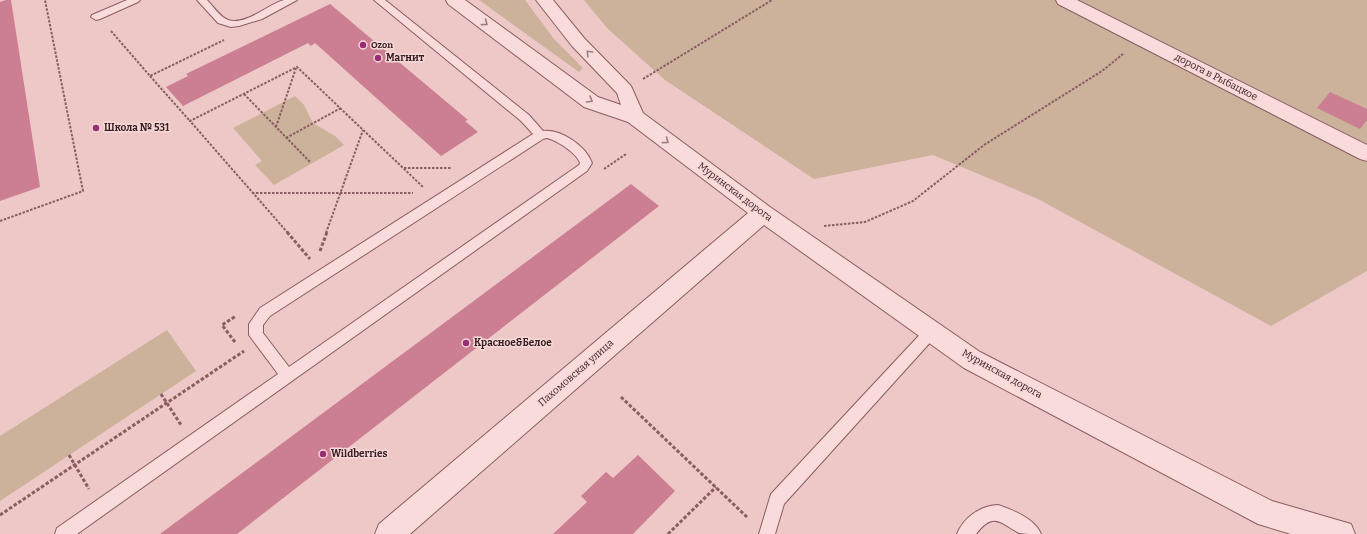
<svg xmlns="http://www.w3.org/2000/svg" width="1367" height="534" viewBox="0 0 1367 534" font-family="Bitter,serif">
	<rect width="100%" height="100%" fill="#eec8c7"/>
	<g fill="#ccb19b">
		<polygon points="479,0 525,0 554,39 583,68 579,72"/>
		<polygon points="584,0 1367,0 1367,271 1271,326 1038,199 933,155 814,179 665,80 607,28"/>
		<polygon points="295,96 304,105 313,123 335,136 344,145 274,185 255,165 262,161 233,128"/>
		<polygon points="167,330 196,371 0,501 0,436"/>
	</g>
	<g fill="#cc7e92">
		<polygon points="6,0 11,0 40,187 0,201 0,2"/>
		<polygon points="330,4 468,120 465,121 478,132 441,156 315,43 311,46 308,43 183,106 166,87 188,76 186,74"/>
		<polygon points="1330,92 1367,109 1367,120 1360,129 1317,108"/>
		<polygon points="631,184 659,206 237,534 160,534"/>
		<polygon points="638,455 675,491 633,534 553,534 587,502 581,496 606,472 613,478"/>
	</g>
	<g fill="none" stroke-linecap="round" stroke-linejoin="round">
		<defs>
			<g id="service">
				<polygon points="127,0 140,0 138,2 100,19 96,20 91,17 92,15"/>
				<path d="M197 0H207C213 6 220 17 228 20 245 26 269 4 284 0 288 0 293 0 297 0L262 19 239 26 231 27 218 23Z"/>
				<path d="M374 0H385L529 115 543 131C561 129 586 146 592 163L587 171 77 534H55L57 528 278 374 249 335V324L260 308 533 134 521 121ZM547 138C556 140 577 153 580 163L579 165 289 367 263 333V325L270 316 543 139Z"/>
				<polygon points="931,326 936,328 938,332 936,336 784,504 775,534 759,534 771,494 926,328"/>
				<path d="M998 505C1013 510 1035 519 1041 534 1035 534 1024 534 1019 533 1000 523 994 511 976 534H957C964 517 980 506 998 505Z"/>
			</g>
			<g id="minor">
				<polygon points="446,0 465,0 598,97 621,105 617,93 572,46 536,0 553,0 584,38 631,86 643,113 770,207 980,352 1272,501 1351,524 1355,534 1291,534 1258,524 964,368 764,225 410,534 375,534 379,524 748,213 628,122 584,107 448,4"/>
				<polygon points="1056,0 1077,0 1367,145 1367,161 1360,159 1058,4"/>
			</g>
		</defs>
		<use href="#service" stroke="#8a5c63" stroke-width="2"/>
		<use href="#minor" stroke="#8a5c63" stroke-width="2"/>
		<g stroke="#8a5c63" stroke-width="2" stroke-dasharray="2.5 1.5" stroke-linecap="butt">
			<polyline points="111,31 150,76 224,40"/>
			<polyline points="150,76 190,121"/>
			<polyline points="643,79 772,0"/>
			<polyline points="244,94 310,162"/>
			<polyline points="276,127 296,68"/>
			<polyline points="286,138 341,108"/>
			<polyline points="404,168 451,168"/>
			<polyline points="604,169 626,154"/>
			<polyline points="252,193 413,193"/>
			<polyline points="0,221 83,191 45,0"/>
			<polyline points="824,226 865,222 913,201 984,145 1102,71 1123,54"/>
			<polyline points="288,233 190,121 297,67 423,187"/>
			<polyline points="326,233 363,130"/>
		</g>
		<g stroke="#8a5c63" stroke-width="3" stroke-dasharray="3.5 2" stroke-linecap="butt">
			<polyline points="287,232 310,259"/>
			<polyline points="320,251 327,232"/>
			<polyline points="235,342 222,325 236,316"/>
			<polyline points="161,394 181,425"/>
			<polyline points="621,397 748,518"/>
			<polyline points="69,455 89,489"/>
			<polyline points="0,515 244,351"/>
			<polyline points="668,534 716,487"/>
		</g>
		<use href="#service" fill="#f9dbdb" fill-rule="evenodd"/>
		<use href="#minor" fill="#f9dbdb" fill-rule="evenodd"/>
	</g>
	<defs><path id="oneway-chevron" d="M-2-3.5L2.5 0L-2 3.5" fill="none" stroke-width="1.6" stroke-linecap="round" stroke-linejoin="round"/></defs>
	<g stroke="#9a7e80">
		<use href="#oneway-chevron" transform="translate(485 23) rotate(37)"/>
		<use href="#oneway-chevron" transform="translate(589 53) rotate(-135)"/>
		<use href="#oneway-chevron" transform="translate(590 100) rotate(30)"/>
		<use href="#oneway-chevron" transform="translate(666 141) rotate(37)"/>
	</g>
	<g fill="#982d76" stroke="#f6d8d7" stroke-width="1.5">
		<circle cx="363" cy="45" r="4"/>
		<circle cx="378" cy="58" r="4"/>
		<circle cx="96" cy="128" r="4"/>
		<circle cx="466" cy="343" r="4"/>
		<circle cx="323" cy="454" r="4"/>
	</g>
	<g text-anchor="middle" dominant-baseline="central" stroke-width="3" stroke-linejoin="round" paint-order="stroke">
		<g font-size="9" font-weight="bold" fill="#3a2025" stroke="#f6d8d7" text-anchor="start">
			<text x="371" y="45">Ozon</text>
		</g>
		<g font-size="10" font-weight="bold" fill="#3a2025" stroke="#f6d8d7" text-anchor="start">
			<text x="386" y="58">Магнит</text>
			<text x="104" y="128">Школа № 531</text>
			<text x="474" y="343">Красное&amp;Белое</text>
			<text x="331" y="454">Wildberries</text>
		</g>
		<g font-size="10" fill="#3a2025" stroke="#f6d8d7">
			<text transform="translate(1216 77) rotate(27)">дорога в Рыбацкое</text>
			<text transform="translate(735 192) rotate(37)">Муринская дорога</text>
			<text transform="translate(576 373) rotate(-41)">Пахомовская улица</text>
			<text transform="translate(1002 374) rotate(29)">Муринская дорога</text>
		</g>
	</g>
</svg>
